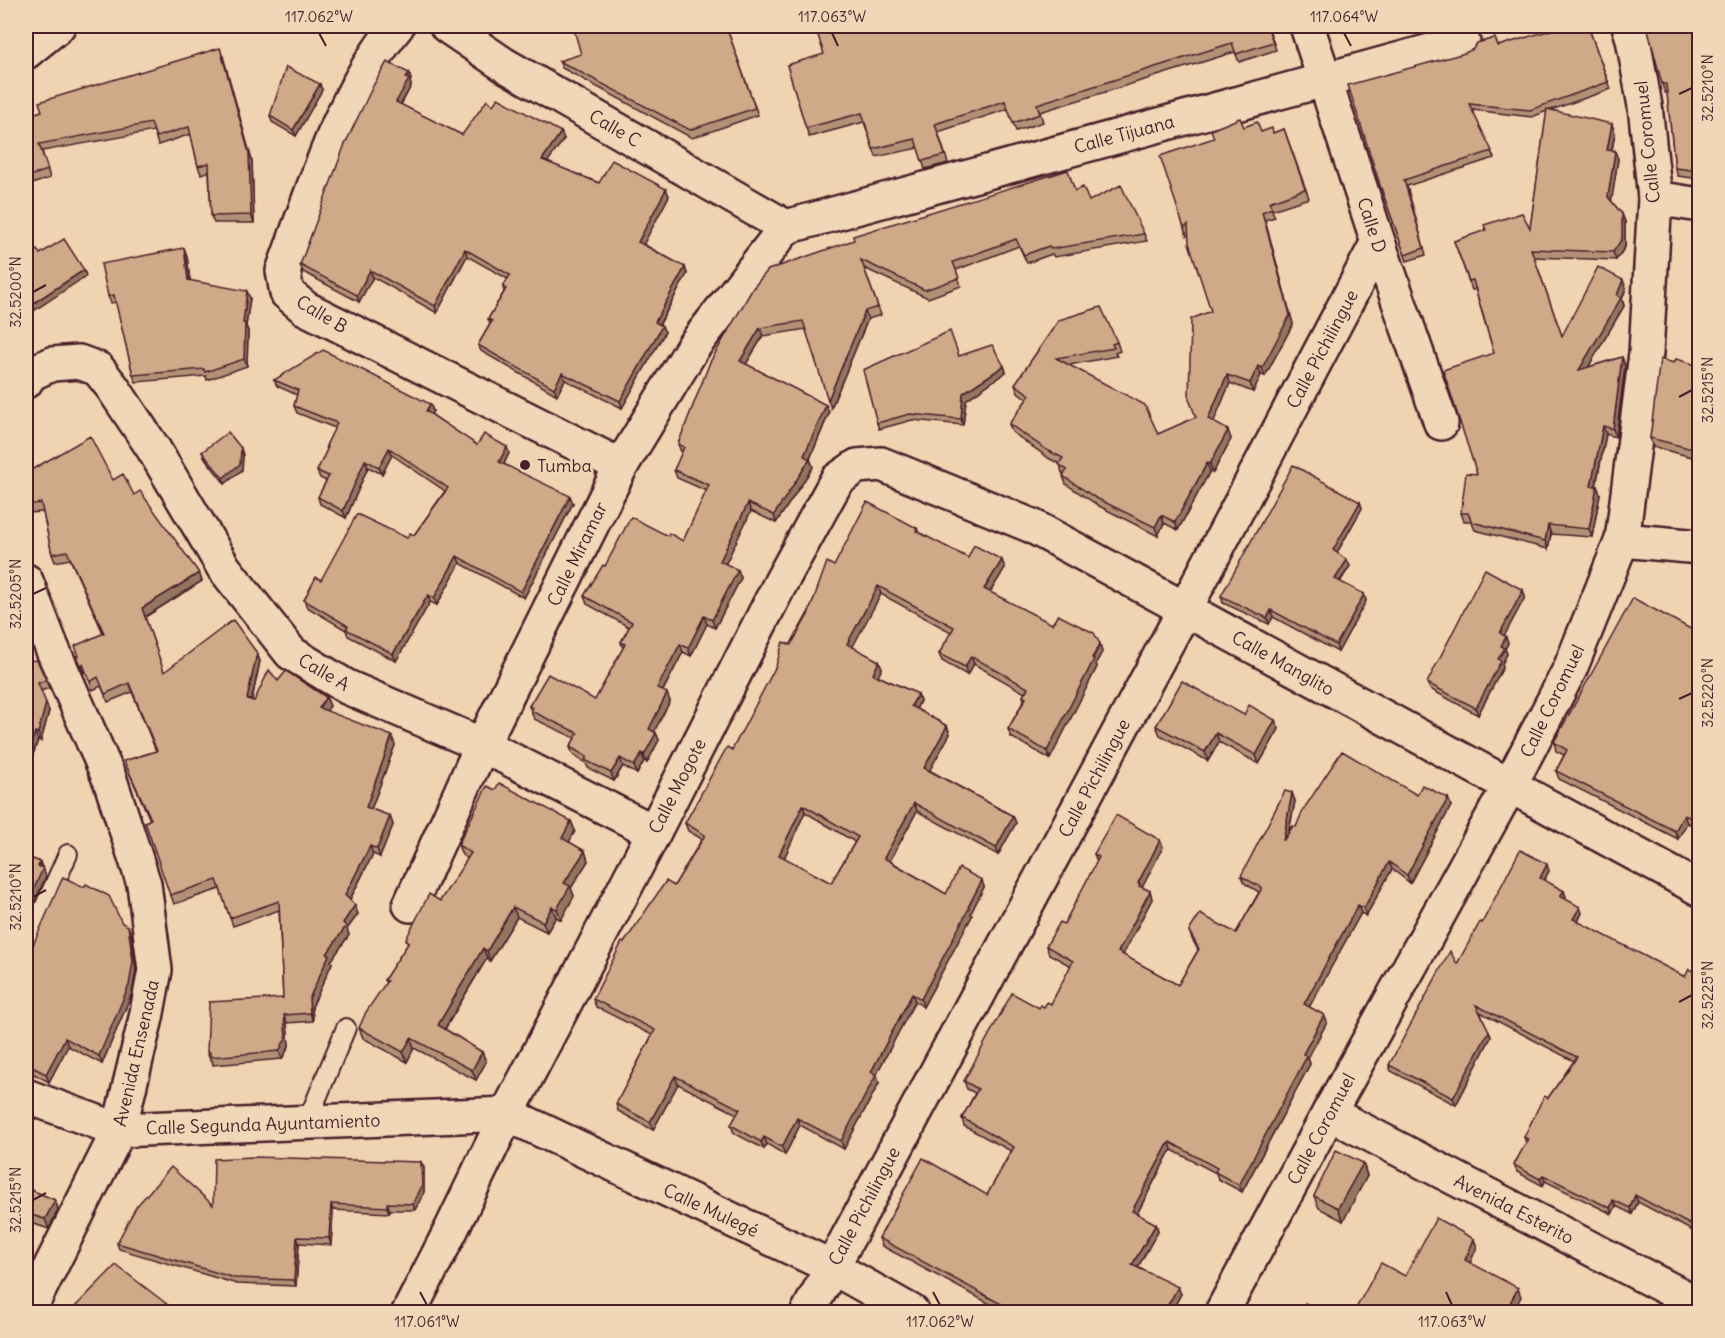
<svg xmlns="http://www.w3.org/2000/svg" width="1725" height="1338" viewBox="0 0 1725 1338" font-family="Delius,sans-serif">
	<rect width="100%" height="100%" fill="#f0d3b0"/>
	<filter id="ink" filterUnits="userSpaceOnUse"><feTurbulence type="fractalNoise" baseFrequency=".0167" numOctaves="2"/><feDisplacementMap in="SourceGraphic" scale="12" xChannelSelector="R" yChannelSelector="G"/><feConvolveMatrix kernelMatrix="1 2 1 2 8 2 1 2 1" color-interpolation-filters="sRGB"/></filter>
	<g filter="url(#ink)">
		<g fill="none" stroke-linecap="round" stroke-linejoin="round">
			<defs>
				<g id="service">
					<polyline points="26,948 68,854"/>
					<polyline points="307,1122 346,1028"/>
				</g>
				<g id="minor">
					<path d="M397 26C341 94 314 189 283 271L287 293 305 308 621 466"/>
					<polyline points="447,26 503,64 786,227"/>
					<polyline points="1307,26 1378,242 1441,423"/>
					<polyline points="26,52 58,26"/>
					<polyline points="1655,198 1700,205"/>
					<polyline points="786,227 1463,42"/>
					<polyline points="26,381 30,374 52,364 79,362 98,369 113,388 153,448 224,568 291,653 347,687 482,745 654,832"/>
					<polyline points="1622,540 1700,547"/>
					<polyline points="26,581 52,648 110,780 144,884 155,970 146,1018 119,1130 26,1096"/>
					<polyline points="410,905 482,745 621,466 693,347 786,227"/>
					<polyline points="1329,1113 1700,1305"/>
					<polyline points="409,1312 451,1230 507,1114 654,832 781,582 837,480 857,466 881,464 1032,526 1700,889"/>
					<polyline points="808,1312 1185,609 1378,242"/>
					<polyline points="1222,1312 1329,1113 1509,787 1570,669 1622,540 1646,353 1655,198 1645,106 1633,39 1629,26"/>
				</g>
				<polyline id="tertiary" points="28,1312 119,1130 507,1114 832,1267 912,1312"/>
			</defs>
			<use href="#service" stroke="#4a1f2b" stroke-width="22"/>
			<use href="#minor" stroke="#4a1f2b" stroke-width="38"/>
			<use href="#tertiary" stroke="#4a1f2b" stroke-width="38"/>
			<use href="#service" stroke="#efd7b7" stroke-width="18"/>
			<use href="#minor" stroke="#efd7b7" stroke-width="33"/>
			<use href="#tertiary" stroke="#efd7b7" stroke-width="33"/>
		</g>
		<g fill="#b39176" stroke="#4a1f2b" stroke-width="1.5" fill-rule="evenodd">
			<polygon points="726,26 758,115 692,138 562,68 559,61"/>
			<polygon points="1268,26 1276,50 1239,62 1235,52 1040,112 1043,122 1016,131 1008,109 938,132 948,163 925,169 918,148 876,157 864,122 809,137 787,65"/>
			<polygon points="1588,26 1611,89 1551,110 1615,133 1612,150 1618,159 1611,201 1622,214 1625,222 1625,247 1616,260 1534,257 1562,336 1626,288 1622,299 1624,306 1588,367 1622,357 1625,366 1616,437 1606,434 1596,486 1597,486 1600,494 1592,537 1551,534 1548,549 1475,530 1471,521 1464,521 1461,513 1477,474 1494,353 1475,289 1472,290 1454,241 1530,228 1547,111 1532,117 1472,110 1494,158 1407,186 1426,255 1407,261 1380,185 1498,46"/>
			<polygon points="1700,26 1700,179 1678,176 1675,168 1667,92 1665,93 1662,84"/>
			<polygon points="223,56 252,161 254,223 214,223 211,216 209,171 201,174 198,166 191,134 158,145 154,131 42,151 50,178 26,186 26,116"/>
			<polygon points="409,73 411,80 410,82 411,86 401,105 462,135 493,105 561,132 564,139 547,162 599,183 666,189 669,196 643,244 685,267 687,274 660,324 665,332 622,408 565,380 557,395 481,351 478,345 490,324 488,319 504,292 503,287 508,279 467,256 437,313 373,277 359,302 303,272 300,265"/>
			<polygon points="322,90 296,136 272,122 270,116"/>
			<polygon points="1244,127 1261,132 1273,133 1284,129 1309,198 1272,210 1275,217 1265,220 1293,324 1265,376 1261,375 1253,392 1230,383 1213,422 1231,439 1213,473 1210,471 1178,530 1164,523 1158,536 1099,506 1066,484 1063,476 1064,474 1062,473 1060,464 1050,459 1012,432 1009,424 1027,399 1018,392 1015,384 1059,320 1117,342 1120,351 1115,353 1117,356 1069,365 1158,434 1196,418 1211,311 1189,235 1187,236 1184,228"/>
			<polygon points="1076,191 1089,201 1144,234 1147,241 1054,257 1052,254 1027,263 1019,246 956,270 961,286 928,298 864,268 881,315 868,319 831,408 806,329 763,336 746,364 826,405 829,413 810,459 813,467 776,523 751,511 725,564 738,570 741,578 715,628 707,624 691,656 683,652 663,691 670,701 654,731 656,733 659,740 647,763 644,761 637,774 623,766 614,781 588,768 586,763 573,755 570,747 575,738 534,719 529,706 595,700 623,648 621,642 629,627 587,604 584,596 605,566 668,536 683,541 707,491 677,478 674,470 682,453 681,452 678,444 753,288"/>
			<polygon points="184,248 187,256 190,281 250,298 246,326 248,331 247,366 207,380 206,376 136,382 133,375 116,302 111,303 108,296"/>
			<polygon points="959,356 1004,366 1006,372 966,400 963,425 912,420 879,429 877,423"/>
			<polygon points="1674,363 1700,366 1700,459 1653,447 1650,438"/>
			<polygon points="274,380 430,404 433,411 431,414 477,445 509,453 504,464 573,503 524,598 460,563 437,605 430,602 396,661 348,636 346,630 307,607 304,600 321,580 414,535 445,491 392,455 382,474 368,467 346,518 320,504 318,497 326,481 320,478 317,471 327,450 326,446 335,428 297,413 294,406 297,395 277,386"/>
			<polygon points="202,452 243,455 242,470 225,484 205,458"/>
			<polygon points="26,473 113,480 134,495 199,573 202,581 145,617 164,672 260,661 252,700 254,701 278,681 326,697 330,706 326,711 395,745 371,809 390,816 393,825 380,857 373,854 350,900 358,914 347,929 349,935 331,961 332,963 312,1007 313,1021 287,1023 289,1046 282,1059 213,1065 212,1060 210,1060 207,1052 283,998 279,910 233,926 220,889 174,904 145,822 150,820 124,761 156,751 132,692 108,702 101,686 93,690 86,672 84,673 77,656 79,656 103,633 70,559 55,562 52,554 43,512 28,513 26,507"/>
			<polygon points="1360,502 1362,508 1337,553 1350,566 1340,582 1364,594 1366,601 1338,652 1273,617 1269,624 1223,603 1221,596"/>
			<path d="M917 528 919 533 968 558 1005 568 990 592 1102 652 1096 663 1097 667 1050 759 1011 737 1008 729 1024 700 1023 696 1025 693 974 664 967 675 942 661 939 654 951 632 881 594 852 647 879 661 882 668 878 676 918 694 920 701 916 709 947 726 950 734 929 770 1013 816 1016 823 998 855 917 811 890 861 946 894 984 887 971 913 972 916 923 1007 915 1001 876 1075 879 1083 844 1149 800 1125 785 1155 767 1144 764 1149 734 1133 731 1125 737 1114 678 1084 653 1130 618 1111 616 1104 652 1035 596 1007 593 999 624 943 674 886 702 839 688 831 685 823 732 750 834 566ZM805 812 855 842 831 883 784 858Z"/>
			<polygon points="1523,590 1525,597 1504,636 1508,643 1505,649 1507,654 1502,664 1503,667 1478,715 1430,689 1427,683"/>
			<polygon points="1700,634 1700,828 1687,823 1678,839 1559,779 1556,771 1564,755 1556,751 1554,742"/>
			<polygon points="26,658 46,680 49,688 41,691 49,711 41,741 38,740 26,775"/>
			<polygon points="1244,715 1279,729 1259,764 1219,742 1208,761 1160,735 1156,726"/>
			<polygon points="495,790 571,821 575,831 569,842 585,851 588,861 571,888 574,896 561,920 556,917 547,932 517,917 490,961 487,958 445,1029 482,1052 486,1062 476,1080 414,1048 407,1062 363,1038 359,1028 386,983 384,980 408,944 406,939 440,901 468,859 462,855 458,845"/>
			<polygon points="1292,793 1295,801 1289,832 1296,827 1417,795 1448,798 1451,806 1410,883 1392,869 1366,916 1361,913 1309,1007 1324,1015 1327,1022 1308,1058 1310,1064 1242,1192 1218,1179 1216,1173 1172,1150 1169,1153 1137,1214 1156,1224 1158,1231 1138,1267 1181,1294 1171,1312 1005,1312 882,1246 879,1238 987,1195 1011,1151 964,1126 962,1118 975,1093 967,1089 964,1081 1039,1008 1044,1007 1051,1004 1071,966 1049,954 1046,946 1064,924 1097,862 1094,854 1163,847 1142,887 1150,891 1152,899 1123,955 1178,985 1198,950 1192,939 1189,931 1236,933 1259,892 1244,883 1241,876"/>
			<polygon points="1549,871 1544,880 1564,891 1566,897 1565,899 1582,913 1578,922 1685,977 1700,975 1700,1235 1638,1202 1632,1214 1616,1206 1612,1214 1545,1181 1543,1186 1517,1172 1514,1165 1526,1143 1524,1137 1548,1098 1574,1061 1480,1012 1491,1037 1456,1105 1391,1071 1389,1065 1457,964 1482,923"/>
			<polygon points="122,923 131,934 136,970 132,993 102,1064 68,1046 49,1082 26,1070 26,950"/>
			<polygon points="421,1162 424,1168 424,1193 415,1210 390,1210 389,1213 333,1210 331,1245 299,1243 296,1286 237,1284 119,1249 117,1243 213,1205"/>
			<polygon points="1363,1163 1367,1176 1343,1221 1319,1208 1314,1196"/>
			<polygon points="26,1188 55,1200 58,1209 49,1229 31,1223 26,1236"/>
		</g>
		<g fill="#927660" stroke="#4a1f2b" stroke-width="1.5">
			<polygon points="220,48 252,161 254,223 251,215"/>
			<polygon points="409,73 411,80 410,82 411,86 398,109 396,102 406,78"/>
			<polygon points="320,84 322,90 296,136 293,130"/>
			<polygon points="1612,124 1615,133 1610,158 1607,150"/>
			<polygon points="561,132 564,139 544,167 542,160"/>
			<polygon points="1615,151 1618,159 1611,205 1608,197"/>
			<polygon points="666,189 669,196 641,249 638,242"/>
			<polygon points="1262,212 1293,324 1265,376 1262,368"/>
			<polygon points="1622,214 1625,222 1625,247 1616,260 1613,252"/>
			<polygon points="184,248 187,256 191,288 188,280"/>
			<polygon points="465,249 467,256 437,313 435,306"/>
			<polygon points="685,267 687,274 657,328 655,322"/>
			<polygon points="84,270 86,276 26,316 26,308"/>
			<polygon points="370,270 373,277 359,302 357,295"/>
			<polygon points="1623,280 1626,288 1622,299 1624,306 1582,378 1579,370 1617,295"/>
			<polygon points="247,291 250,298 246,326 248,331 247,366 244,359 243,323"/>
			<polygon points="865,311 868,319 831,408 828,400"/>
			<polygon points="662,326 665,332 622,408 620,401"/>
			<polygon points="760,328 763,336 743,369 740,361"/>
			<polygon points="1622,357 1625,366 1616,437 1613,429"/>
			<polygon points="1004,366 1006,372 966,400 963,425 961,419 963,393"/>
			<polygon points="1258,366 1261,375 1253,392 1250,383"/>
			<polygon points="562,373 565,380 557,395 554,388"/>
			<polygon points="1227,375 1230,383 1211,428 1208,419"/>
			<polygon points="430,404 433,411 429,418 426,411"/>
			<polygon points="826,405 829,413 808,463 810,459 813,467 776,523 774,515 804,456"/>
			<polygon points="1603,426 1606,434 1594,494 1591,486"/>
			<polygon points="1228,430 1231,439 1213,473 1210,464"/>
			<polygon points="507,447 509,453 502,468 499,462"/>
			<polygon points="241,448 243,455 242,470 225,484 223,478"/>
			<polygon points="389,448 392,455 382,474 379,467"/>
			<polygon points="365,460 368,467 346,518 343,511"/>
			<polygon points="1207,463 1210,471 1178,530 1175,522"/>
			<polygon points="1597,486 1600,494 1592,537 1589,529"/>
			<polygon points="570,496 573,503 524,598 521,592"/>
			<polygon points="1360,502 1362,508 1335,556 1333,550"/>
			<polygon points="748,503 751,511 723,569 720,561"/>
			<polygon points="1161,515 1164,523 1158,536 1155,527"/>
			<polygon points="1548,525 1551,534 1548,549 1545,541"/>
			<polygon points="457,556 460,563 437,605 434,598"/>
			<polygon points="1002,560 1005,568 987,597 984,589"/>
			<polygon points="1347,560 1350,566 1337,585 1335,579"/>
			<polygon points="738,570 741,578 715,628 712,620"/>
			<polygon points="199,573 202,581 145,617 142,608"/>
			<polygon points="878,586 881,594 850,652 847,644"/>
			<polygon points="1523,590 1525,597 1502,640 1500,633"/>
			<polygon points="1364,594 1366,601 1338,652 1336,645"/>
			<polygon points="428,595 430,602 396,661 393,654"/>
			<polygon points="1271,610 1273,617 1269,624 1267,618"/>
			<polygon points="704,616 707,624 691,656 688,648"/>
			<polygon points="1506,637 1508,643 1505,649 1507,654 1502,664 1503,667 1478,715 1476,708 1498,659 1501,646"/>
			<polygon points="680,644 683,652 660,696 657,688"/>
			<polygon points="1100,644 1102,652 1096,663 1097,667 1050,759 1047,751"/>
			<polygon points="257,653 260,661 250,707 247,699"/>
			<polygon points="971,656 974,664 967,675 965,667"/>
			<polygon points="879,661 882,668 876,682 873,674"/>
			<polygon points="667,693 670,701 652,736 649,729"/>
			<polygon points="918,694 920,701 914,714 911,706"/>
			<polygon points="326,697 330,706 322,717 319,708"/>
			<polygon points="46,703 49,711 41,741 38,733"/>
			<polygon points="1275,720 1279,729 1259,764 1256,755"/>
			<polygon points="947,726 950,734 927,775 924,768"/>
			<polygon points="35,732 38,740 26,775 26,759"/>
			<polygon points="656,733 659,740 647,763 644,755"/>
			<polygon points="1216,733 1219,742 1208,761 1205,752"/>
			<polygon points="392,736 395,745 369,815 366,807"/>
			<polygon points="642,753 644,761 637,774 634,766"/>
			<polygon points="620,758 623,766 614,781 611,773"/>
			<polygon points="1292,793 1295,801 1285,849 1283,841"/>
			<polygon points="1448,798 1451,806 1410,883 1407,875"/>
			<polygon points="914,803 917,811 887,866 884,858"/>
			<polygon points="803,805 805,812 782,863 779,855"/>
			<polygon points="1684,815 1687,823 1678,839 1675,831"/>
			<polygon points="390,816 393,825 380,857 377,849"/>
			<polygon points="1013,816 1016,823 998,855 996,848"/>
			<polygon points="571,821 575,831 566,848 562,838"/>
			<polygon points="1160,840 1163,847 1142,888 1142,893 1138,883"/>
			<polygon points="370,846 373,854 348,903 345,895"/>
			<polygon points="585,851 588,861 571,888 574,896 561,920 557,909 564,883"/>
			<polygon points="40,862 46,876 26,922 26,907"/>
			<polygon points="1389,862 1392,869 1366,916 1364,908"/>
			<polygon points="1547,864 1549,871 1542,884 1540,878"/>
			<polygon points="982,880 984,887 971,913 972,916 923,1007 921,999"/>
			<polygon points="1150,891 1152,899 1120,960 1118,952"/>
			<polygon points="1564,891 1566,897 1563,903 1560,896"/>
			<polygon points="355,905 358,914 347,929 349,935 331,961 332,963 312,1007 313,1021 310,1013 309,999 327,954 343,923"/>
			<polygon points="1358,905 1361,913 1307,1011 1304,1004"/>
			<polygon points="513,907 517,917 490,961 487,951"/>
			<polygon points="552,907 556,917 547,932 543,922"/>
			<polygon points="1580,907 1582,913 1575,926 1573,919"/>
			<polygon points="128,926 131,934 136,970 132,993 102,1064 99,1056"/>
			<polygon points="483,948 487,958 441,1035 438,1025"/>
			<polygon points="912,994 915,1001 876,1075 879,1083 844,1149 841,1141 871,1072"/>
			<polygon points="284,1015 287,1023 289,1046 282,1059 279,1051"/>
			<polygon points="1324,1015 1327,1022 1308,1058 1310,1064 1242,1192 1239,1185 1303,1054"/>
			<polygon points="1489,1031 1491,1037 1456,1105 1453,1098"/>
			<polygon points="65,1038 68,1046 49,1082 46,1074"/>
			<polygon points="411,1038 414,1048 407,1062 403,1052"/>
			<polygon points="482,1052 486,1062 476,1080 472,1070"/>
			<polygon points="675,1076 678,1084 653,1130 650,1122"/>
			<polygon points="797,1118 800,1125 785,1155 782,1147"/>
			<polygon points="764,1137 767,1144 764,1149 761,1142"/>
			<polygon points="1170,1142 1172,1150 1169,1153 1134,1219 1132,1211 1167,1146"/>
			<polygon points="421,1162 424,1168 424,1193 415,1210 413,1204"/>
			<polygon points="1363,1163 1367,1176 1343,1221 1338,1208"/>
			<polygon points="1543,1175 1545,1181 1543,1186 1540,1179"/>
			<polygon points="1635,1195 1638,1202 1632,1214 1630,1208"/>
			<polygon points="55,1200 58,1209 49,1229 45,1219"/>
			<polygon points="1613,1200 1616,1206 1612,1214 1610,1208"/>
			<polygon points="387,1203 390,1210 389,1213 387,1207"/>
			<polygon points="331,1204 333,1210 331,1245 329,1238"/>
			<polygon points="27,1214 31,1223 26,1236 26,1218"/>
			<polygon points="1156,1224 1158,1231 1135,1272 1132,1265"/>
			<polygon points="297,1237 299,1243 296,1286 294,1280"/>
			<polygon points="1474,1239 1477,1247 1468,1268 1465,1260"/>
			<polygon points="29,1245 33,1254 26,1268 26,1252"/>
			<polygon points="1178,1287 1181,1294 1171,1312 1164,1312"/>
			<polygon points="1518,1288 1521,1297 1513,1312 1505,1312"/>
		</g>
		<g fill="#d0a989" stroke="#4a1f2b" stroke-width="1.5" fill-rule="evenodd">
			<polygon points="573,26 726,26 755,108 690,130 559,61 581,54"/>
			<polygon points="815,26 1267,26 1273,42 1236,54 1232,43 1037,104 1040,114 1013,123 1005,101 935,124 945,155 922,161 915,139 873,149 862,113 806,128 787,65 824,54"/>
			<polygon points="1564,26 1588,26 1608,82 1530,110 1469,104 1492,151 1404,180 1424,248 1405,255 1380,185 1348,85 1465,53 1473,49 1477,43 1495,38 1498,46"/>
			<polygon points="1647,26 1700,26 1700,171 1675,168 1666,84 1662,84"/>
			<polygon points="220,48 249,153 251,215 211,216 209,163 198,166 189,127 156,137 151,123 39,144 48,170 26,177 26,116 42,111 39,102"/>
			<polygon points="387,62 409,73 406,78 409,79 396,102 462,135 487,100 493,105 498,98 561,132 542,160 599,183 612,160 666,189 638,242 685,267 655,322 662,326 620,401 562,373 554,388 478,345 492,321 488,319 506,289 503,287 510,275 465,249 435,306 370,270 357,295 300,265 345,144 374,84"/>
			<polygon points="286,67 320,84 293,130 270,116"/>
			<polygon points="1547,109 1612,124 1607,150 1615,151 1608,197 1622,214 1622,239 1613,252 1531,249 1562,336 1598,267 1623,280 1617,295 1621,298 1579,370 1622,357 1613,429 1603,426 1591,486 1597,486 1589,529 1548,525 1545,541 1472,522 1468,513 1461,513 1466,473 1477,474 1443,370 1494,353 1473,280 1469,281 1454,241 1486,230 1484,225 1522,213 1530,228"/>
			<polygon points="1240,118 1244,127 1257,122 1261,132 1272,128 1273,133 1284,129 1305,189 1269,202 1272,208 1262,212 1290,315 1262,368 1258,366 1250,383 1227,375 1208,419 1228,430 1210,464 1207,463 1175,522 1161,515 1155,527 1096,498 1063,476 1067,470 1059,464 1063,458 1047,450 1009,424 1030,395 1015,384 1059,320 1101,307 1117,342 1112,344 1114,348 1056,358 1145,405 1158,434 1196,417 1189,399 1191,319 1211,311 1189,243 1188,225 1184,228 1160,156 1214,138 1211,130"/>
			<polygon points="1068,170 1075,191 1083,187 1089,201 1121,185 1144,234 1051,249 1049,246 1024,255 1016,239 953,262 959,278 925,290 861,260 878,307 865,311 828,400 803,321 760,328 740,361 826,405 804,456 810,459 774,515 748,503 720,561 738,570 712,620 704,616 688,648 680,644 657,688 667,693 649,729 656,733 644,755 642,753 634,766 620,758 611,773 585,760 587,757 570,747 578,733 531,711 533,708 529,706 548,674 595,700 625,644 621,642 632,622 584,596 603,565 605,566 631,517 668,536 669,533 683,541 709,485 674,470 684,447 678,444 710,362 753,288 768,270 854,240 853,236"/>
			<polygon points="64,239 84,270 26,308 26,257 37,250 40,254"/>
			<polygon points="184,248 188,280 247,291 243,323 245,323 244,359 205,372 204,369 133,375 114,295 108,296 101,264"/>
			<polygon points="950,331 959,356 992,345 1004,366 963,393 961,419 910,414 877,423 863,370"/>
			<polygon points="323,350 430,404 426,411 477,445 484,434 507,447 499,462 570,496 521,592 457,556 434,598 428,595 393,654 346,629 348,626 304,600 316,577 321,580 357,514 407,538 410,533 414,535 448,488 389,448 379,467 365,460 343,511 318,497 329,476 317,471 328,447 326,446 337,423 294,406 298,390 274,380"/>
			<polygon points="1660,359 1674,363 1676,359 1700,366 1700,451 1650,438"/>
			<polygon points="228,432 241,448 240,464 223,478 202,452"/>
			<polygon points="90,436 113,480 123,474 134,495 140,491 199,573 142,608 164,672 233,620 257,653 247,699 254,701 269,670 278,681 286,671 326,697 319,708 392,736 366,807 390,816 377,849 370,846 345,895 355,905 343,923 346,926 327,954 329,955 309,999 310,1013 284,1015 286,1038 279,1051 210,1057 210,1052 207,1052 209,1002 283,998 279,901 230,918 217,880 170,895 145,822 151,819 124,761 157,751 129,683 105,694 98,677 90,682 83,664 81,665 77,656 79,656 75,646 104,633 67,551 52,554 41,503 26,505 26,473"/>
			<polygon points="1293,465 1360,502 1333,550 1347,560 1335,579 1364,594 1336,645 1271,610 1267,618 1221,596"/>
			<path d="M867 502 917 528 916 531 968 558 974 545 1002 560 984 589 1052 624 1058 615 1094 633 1100 644 1092 658 1094 659 1047 751 1008 729 1026 698 1023 696 1028 688 971 656 965 667 939 654 954 627 878 586 847 644 879 661 873 674 918 694 911 706 947 726 924 768 1013 816 996 848 914 803 884 858 946 894 959 868 982 880 968 907 969 908 921 999 912 994 871 1072 876 1075 841 1141 797 1118 782 1147 764 1137 761 1142 731 1125 740 1109 675 1076 650 1122 616 1104 655 1030 593 999 622 942 624 943 666 881 674 886 705 835 685 823 727 747 732 750 776 666 783 642 791 645 808 615 827 562 834 566ZM803 805 858 837 831 883 779 855Z"/>
			<polygon points="1485,569 1523,590 1500,633 1506,637 1501,646 1505,648 1498,659 1501,661 1476,708 1427,683"/>
			<polygon points="1633,598 1700,634 1700,821 1684,815 1675,831 1556,771 1567,750 1554,742"/>
			<polygon points="26,658 27,661 37,660 46,680 38,683 46,703 38,733 35,732 26,759"/>
			<polygon points="1182,681 1244,715 1249,705 1275,720 1256,755 1216,733 1205,752 1156,726"/>
			<polygon points="1342,751 1417,795 1422,785 1448,798 1407,875 1389,862 1364,908 1358,905 1304,1004 1324,1015 1303,1054 1307,1056 1239,1185 1215,1172 1217,1168 1170,1142 1167,1146 1132,1211 1156,1224 1132,1265 1178,1287 1164,1312 1016,1312 879,1238 923,1158 987,1195 1014,1147 962,1118 978,1089 964,1081 1012,993 1039,1008 1040,1005 1044,1007 1047,1002 1051,1004 1073,961 1046,946 1060,922 1064,924 1099,857 1094,854 1116,815 1160,840 1138,883 1140,884 1139,886 1150,891 1118,952 1178,985 1199,949 1189,931 1200,914 1236,933 1262,888 1241,876 1285,791 1292,793 1283,841 1293,826 1296,827 1303,810"/>
			<polygon points="499,783 571,821 562,838 585,851 564,883 570,886 557,909 552,907 543,922 513,907 487,951 483,948 438,1025 482,1052 472,1070 411,1038 403,1052 359,1028 366,1012 387,981 384,980 409,942 406,939 429,894 440,901 471,853 458,845 487,786 495,790"/>
			<polygon points="1520,850 1547,864 1540,878 1564,891 1560,896 1580,907 1573,919 1685,977 1689,969 1700,975 1700,1046 1698,1049 1700,1050 1700,1230 1635,1195 1630,1208 1613,1200 1610,1208 1543,1175 1540,1179 1514,1165 1528,1139 1524,1137 1544,1096 1548,1098 1577,1057 1476,1005 1489,1031 1453,1098 1389,1065 1450,951 1457,964 1480,922 1482,923"/>
			<polygon points="26,856 40,862 38,866 43,868 26,907"/>
			<polygon points="63,877 84,887 86,884 109,896 122,923 128,926 133,961 129,985 99,1056 65,1038 46,1074 26,1064 26,950 33,945"/>
			<polygon points="1336,1150 1363,1163 1338,1208 1314,1196"/>
			<polygon points="253,1157 421,1162 422,1186 413,1204 387,1203 387,1207 331,1204 329,1238 297,1237 294,1280 235,1278 117,1243 136,1207 171,1167 213,1205 214,1159"/>
			<polygon points="26,1188 55,1200 45,1219 27,1214 26,1218"/>
			<polygon points="1436,1218 1474,1239 1465,1260 1518,1288 1505,1312 1354,1312 1381,1263 1405,1276"/>
			<polygon points="26,1243 29,1245 26,1252"/>
			<polygon points="116,1265 172,1308 168,1312 70,1312"/>
			<polygon points="1305,1303 1322,1312 1300,1312"/>
		</g>
	</g>
	<path fill="none" stroke="#4a1f2b" stroke-width="2" d="M319 33 326 46M832 33 838 46M1344 33 1351 46M1679 94 1692 88M33 292 46 285M1679 397 1692 390M33 594 46 588M1679 699 1692 693M33 897 46 890M1679 1002 1692 995M33 1200 46 1193M420 1292 427 1305M933 1292 940 1305M1446 1292 1452 1305"/>
	<circle fill="#4a1f2b" stroke="#efd7b7" stroke-width="2" cx="525" cy="465" r="6"/>
	<g text-anchor="middle" dominant-baseline="central" stroke-width="5" stroke-linejoin="round" paint-order="stroke">
		<g font-size="18" fill="#4a1f2b" stroke="#efd7b7">
			<text transform="translate(615 128) rotate(30)">Calle C</text>
			<text transform="translate(1124 134) rotate(-15)">Calle Tijuana</text>
			<text transform="translate(1647 142) rotate(-96)">Calle Coromuel</text>
			<text transform="translate(1372 225) rotate(72)">Calle D</text>
			<text transform="translate(322 314) rotate(31)">Calle B</text>
			<text transform="translate(1322 349) rotate(-62)">Calle Pichilingue</text>
			<text transform="translate(577 554) rotate(-64)">Calle Miramar</text>
			<text transform="translate(1283 663) rotate(29)">Calle Manglito</text>
			<text transform="translate(324 672) rotate(30)">Calle A</text>
			<text transform="translate(1552 701) rotate(-64)">Calle Coromuel</text>
			<text transform="translate(1094 778) rotate(-62)">Calle Pichilingue</text>
			<text transform="translate(677 786) rotate(-63)">Calle Mogote</text>
			<text transform="translate(136 1053) rotate(-77)">Avenida Ensenada</text>
			<text transform="translate(263 1124) rotate(-2)">Calle Segunda Ayuntamiento</text>
			<text transform="translate(1321 1129) rotate(-62)">Calle Coromuel</text>
			<text transform="translate(864 1206) rotate(-62)">Calle Pichilingue</text>
			<text transform="translate(1514 1209) rotate(27)">Avenida Esterito</text>
			<text transform="translate(711 1210) rotate(25)">Calle Mulegé</text>
		</g>
		<g font-size="18" fill="#4a1f2b" stroke="#efd7b7" text-anchor="start">
			<text x="537" y="465">Tumba</text>
		</g>
	</g>
	<rect width="1725" height="1338" fill="none" stroke="#efd7b7" stroke-width="66"/>
	<rect x="33" y="33" width="1659" height="1272" fill="none" stroke="#4a1f2b" stroke-width="2"/>
	<g font-size="15" text-anchor="middle" fill="#4a1f2b">
		<text x="319" y="22">117.062°W</text>
		<text x="832" y="22">117.063°W</text>
		<text x="1344" y="22">117.064°W</text>
		<text transform="translate(1708 88) rotate(-90)" y="5">32.5210°N</text>
		<text transform="translate(16 292) rotate(-90)" y="5">32.5200°N</text>
		<text transform="translate(1708 390) rotate(-90)" y="5">32.5215°N</text>
		<text transform="translate(16 594) rotate(-90)" y="5">32.5205°N</text>
		<text transform="translate(1708 693) rotate(-90)" y="5">32.5220°N</text>
		<text transform="translate(16 897) rotate(-90)" y="5">32.5210°N</text>
		<text transform="translate(1708 995) rotate(-90)" y="5">32.5225°N</text>
		<text transform="translate(16 1200) rotate(-90)" y="5">32.5215°N</text>
		<text x="427" y="1327">117.061°W</text>
		<text x="940" y="1327">117.062°W</text>
		<text x="1452" y="1327">117.063°W</text>
	</g>
</svg>
